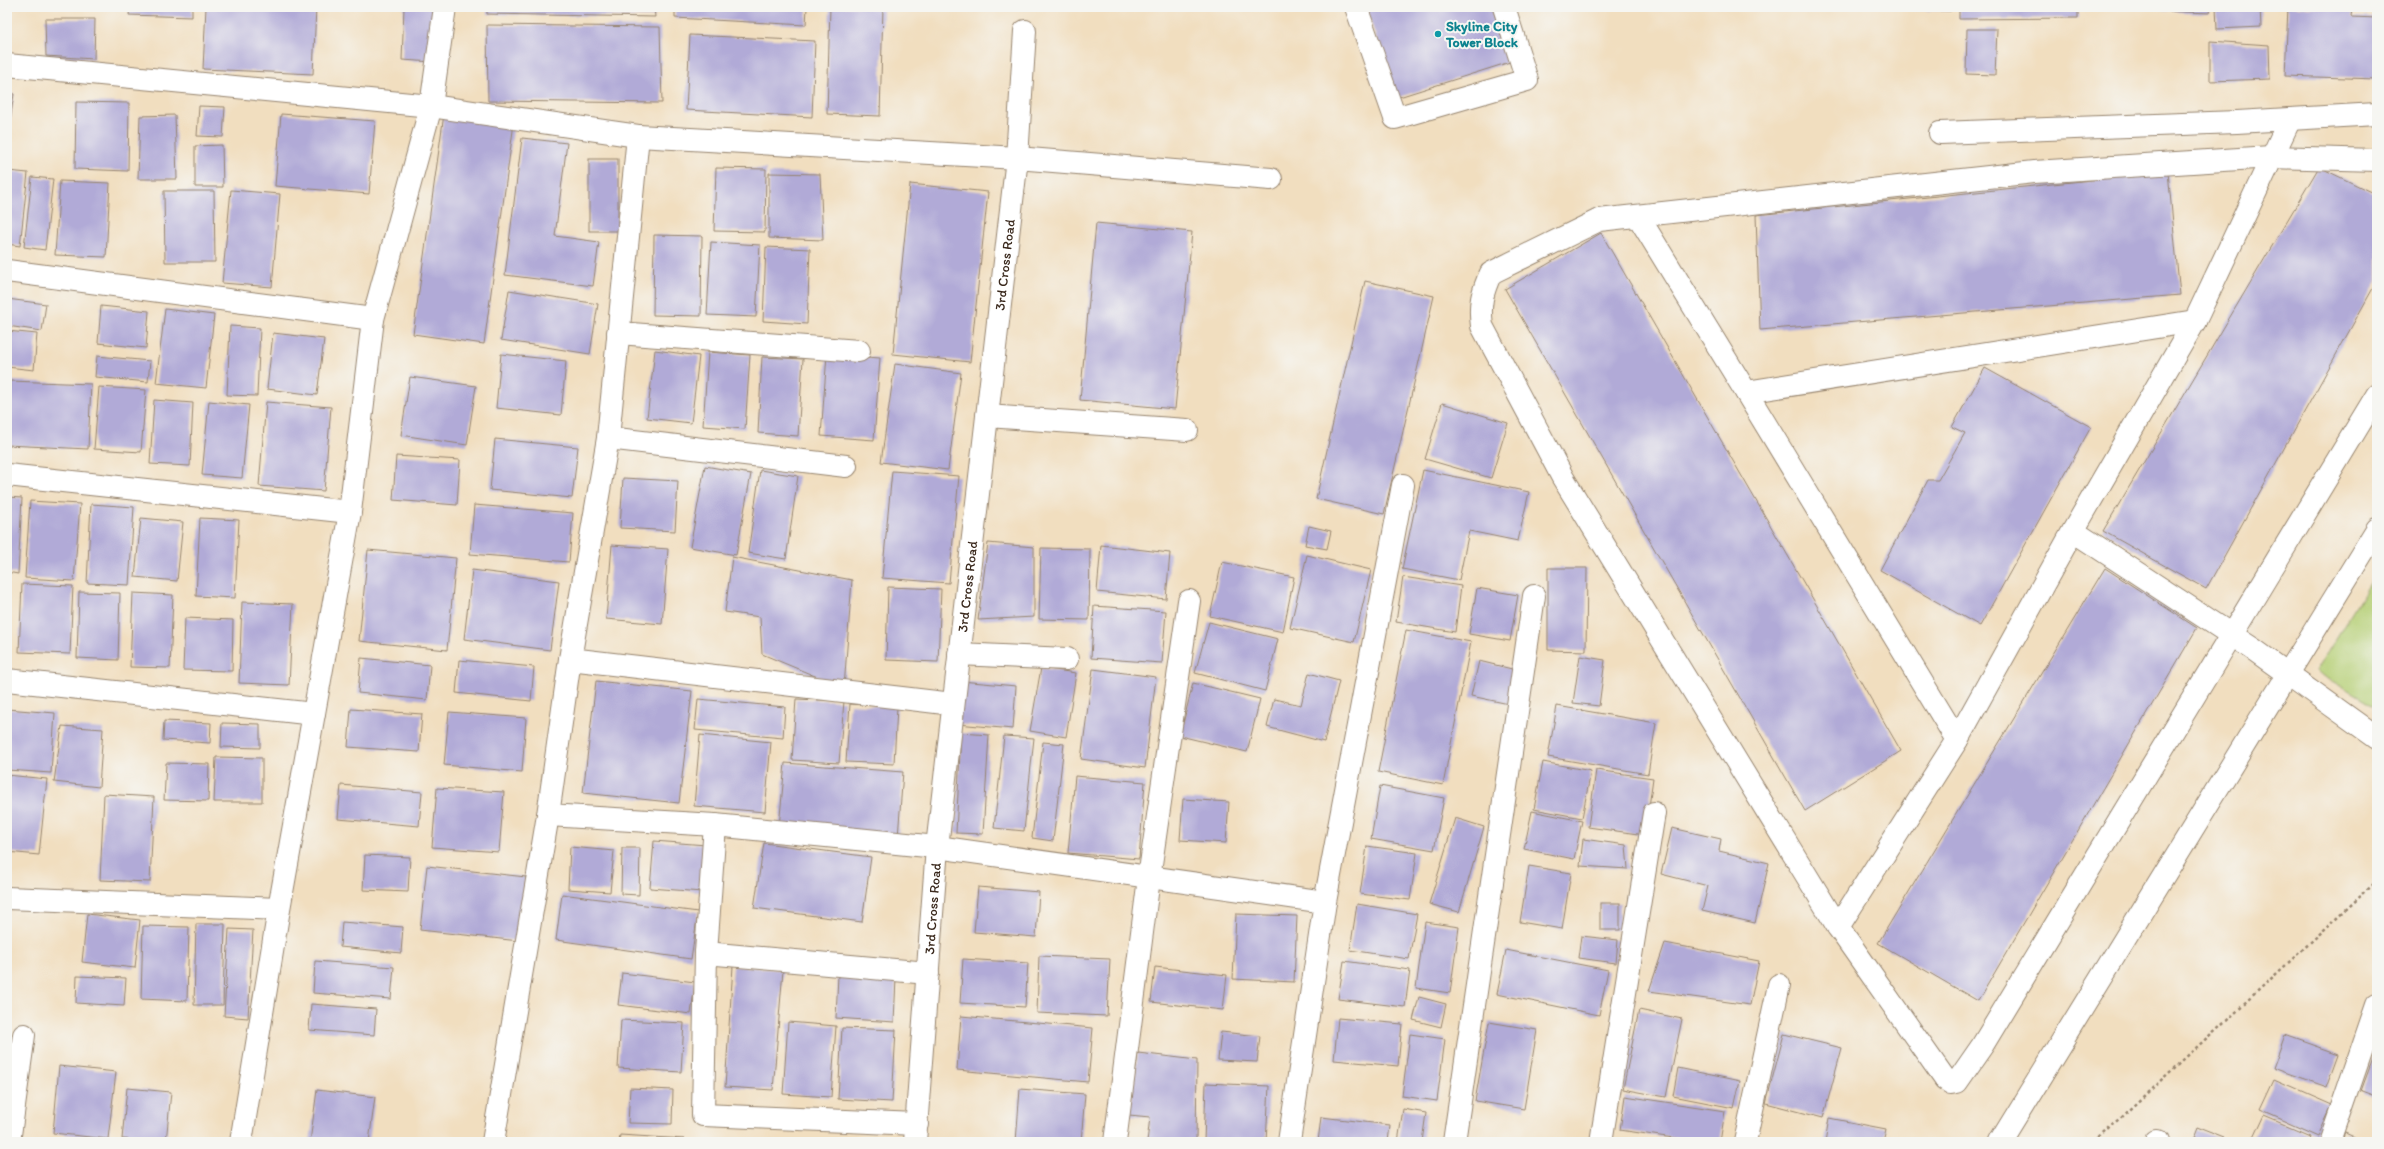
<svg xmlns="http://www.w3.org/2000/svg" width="2384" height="1149" viewBox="0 0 2384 1149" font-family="Itim,sans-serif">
	<rect width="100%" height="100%" fill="#f6f6f2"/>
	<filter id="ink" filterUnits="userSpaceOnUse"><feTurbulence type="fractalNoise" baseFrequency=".025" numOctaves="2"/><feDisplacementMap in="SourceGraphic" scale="8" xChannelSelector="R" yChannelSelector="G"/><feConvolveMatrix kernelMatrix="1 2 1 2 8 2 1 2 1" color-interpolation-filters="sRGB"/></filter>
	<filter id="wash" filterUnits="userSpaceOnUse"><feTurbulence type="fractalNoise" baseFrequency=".012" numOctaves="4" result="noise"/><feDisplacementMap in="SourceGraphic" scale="16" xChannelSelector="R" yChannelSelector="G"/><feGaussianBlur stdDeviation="0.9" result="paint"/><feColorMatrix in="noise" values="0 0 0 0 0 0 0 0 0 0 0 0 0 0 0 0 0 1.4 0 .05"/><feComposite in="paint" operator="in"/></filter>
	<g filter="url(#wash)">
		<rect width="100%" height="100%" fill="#f1debf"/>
		<polygon fill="#b5cf75" stroke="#787c4a" points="2377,572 2377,707 2316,671"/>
		<g id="blocks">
			<g fill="#b1aad7">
				<polygon points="130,7 192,7 192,17 129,15"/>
				<polygon points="206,7 316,7 313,74 203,69"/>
				<polygon points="404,7 435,7 434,62 402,60"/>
				<polygon points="487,7 654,7 655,17 487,14"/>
				<polygon points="675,7 807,7 806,25 675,18"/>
				<polygon points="830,7 883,7 880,116 827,114"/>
				<polygon points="1366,7 1492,7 1510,62 1396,98"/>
				<polygon points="1905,7 1951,7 1951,11 1905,10"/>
				<polygon points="1959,7 2078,7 2078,18 1959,19"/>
				<polygon points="2163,7 2211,7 2210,13 2162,11"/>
				<polygon points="2216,7 2260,7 2261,27 2217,29"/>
				<polygon points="2288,7 2353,7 2352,17 2377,18 2377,79 2285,76"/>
				<polygon points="45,19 95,19 94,59 46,56"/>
				<polygon points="487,25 660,27 662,103 488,101"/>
				<polygon points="1967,29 1997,29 1995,75 1966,74"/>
				<polygon points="690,35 815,41 812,117 686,110"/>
				<polygon points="2210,41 2269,45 2270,79 2210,81"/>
				<polygon points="7,93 14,94 8,134 7,134"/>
				<polygon points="76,102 129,103 128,171 75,169"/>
				<polygon points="199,106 225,107 223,137 197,136"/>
				<polygon points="281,114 375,121 369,194 275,186"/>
				<polygon points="444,114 514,123 484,344 413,334"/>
				<polygon points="175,115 177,179 138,179 140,116"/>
				<polygon points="522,138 567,143 555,236 599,242 593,286 505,275"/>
				<polygon points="222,145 223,187 195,187 195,146"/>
				<rect x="589" y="159" width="29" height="72"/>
				<polygon points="2319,167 2377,195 2377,281 2206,589 2103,531"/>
				<polygon points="716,168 766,169 765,232 714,231"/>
				<polygon points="8,171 28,173 20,246 7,244"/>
				<polygon points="2168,172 2180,295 1760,330 1756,215"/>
				<polygon points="769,173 820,174 823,240 769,238"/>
				<polygon points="32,177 53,179 45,250 24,247"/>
				<polygon points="60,181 110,183 106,257 55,255"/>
				<polygon points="910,184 988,192 970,362 893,354"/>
				<polygon points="231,190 280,194 272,287 222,283"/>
				<polygon points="164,191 214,191 215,262 165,262"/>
				<polygon points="1096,223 1192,232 1175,409 1080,400"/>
				<polygon points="1601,233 1901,751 1805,811 1505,289"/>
				<polygon points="654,235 702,236 701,316 653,315"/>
				<polygon points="711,242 760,245 756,317 707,315"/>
				<polygon points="766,247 810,249 807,324 763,321"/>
				<polygon points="1365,281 1434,296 1384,514 1316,499"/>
				<polygon points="509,290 598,304 590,354 501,340"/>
				<polygon points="7,299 46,304 42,331 7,326"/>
				<polygon points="101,306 149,311 146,348 98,343"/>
				<polygon points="165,309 214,315 206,388 156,383"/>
				<polygon points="230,326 260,328 257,396 227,395"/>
				<polygon points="7,331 37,334 34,370 7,367"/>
				<polygon points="273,333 324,339 317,395 267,389"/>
				<polygon points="655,350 699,356 691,423 647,418"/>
				<polygon points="708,352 750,355 745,429 703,426"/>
				<polygon points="501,354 566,361 561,415 496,408"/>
				<polygon points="827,354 880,358 874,440 821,436"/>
				<polygon points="97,356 150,361 148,382 95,377"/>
				<polygon points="762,357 803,359 798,436 758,433"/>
				<polygon points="895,364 961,373 948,470 881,462"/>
				<polygon points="1985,368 2091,427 1980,626 1880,570 1928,480 1938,480 1965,433 1952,427"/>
				<polygon points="410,377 476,386 467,445 401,435"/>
				<polygon points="10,381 91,384 88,449 7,445"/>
				<polygon points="99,387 146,390 141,452 94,449"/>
				<polygon points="154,400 193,403 190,466 150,464"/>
				<polygon points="209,401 249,405 242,478 202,475"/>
				<polygon points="266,402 331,407 324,491 259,486"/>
				<polygon points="1442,403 1508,423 1491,478 1425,459"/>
				<polygon points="495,439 578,447 572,498 490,490"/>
				<polygon points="396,456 460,460 457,505 393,500"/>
				<polygon points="705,466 751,474 736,555 690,547"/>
				<polygon points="760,470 798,476 786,559 748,553"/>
				<polygon points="1423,470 1529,492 1518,541 1469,531 1459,580 1402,569"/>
				<polygon points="892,471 959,476 949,583 882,578"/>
				<polygon points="623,478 678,481 675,531 620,528"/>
				<polygon points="7,497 22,498 18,574 7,572"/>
				<polygon points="30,501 80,504 74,581 25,578"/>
				<polygon points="91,504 134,507 129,585 87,583"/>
				<polygon points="474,505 573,513 569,562 470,554"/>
				<polygon points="141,518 183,522 177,581 135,577"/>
				<polygon points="200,518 239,520 235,598 196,596"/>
				<polygon points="1309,526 1331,531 1327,549 1305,545"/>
				<polygon points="988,543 1034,547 1034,617 978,620"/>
				<polygon points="612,545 668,549 662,624 606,619"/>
				<polygon points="1101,545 1170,553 1166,599 1097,592"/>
				<polygon points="1041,548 1090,549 1089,620 1039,619"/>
				<polygon points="368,550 456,558 447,650 359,641"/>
				<polygon points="1307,555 1371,570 1354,642 1290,628"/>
				<polygon points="732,557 852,580 844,688 762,654 760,617 725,612"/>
				<polygon points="1222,562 1294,577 1283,632 1210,616"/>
				<polygon points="1548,568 1587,568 1586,651 1548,650"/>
				<polygon points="2105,568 2197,628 1978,1001 1878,943"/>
				<polygon points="472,570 559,581 550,650 464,639"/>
				<polygon points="1403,577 1461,586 1455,632 1396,622"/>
				<polygon points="22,584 73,586 70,654 19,652"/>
				<polygon points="888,587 941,589 938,662 886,660"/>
				<polygon points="1477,588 1518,595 1510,641 1469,634"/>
				<polygon points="79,592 120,593 118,660 77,658"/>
				<polygon points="133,593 173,595 170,668 130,667"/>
				<polygon points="242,602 293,604 289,685 239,683"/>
				<polygon points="1094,606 1166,611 1162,663 1091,658"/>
				<polygon points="185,618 233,620 232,671 183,670"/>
				<polygon points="1209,622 1278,639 1265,691 1195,673"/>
				<polygon points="1406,630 1471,642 1443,785 1378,772"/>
				<polygon points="1580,656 1605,660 1599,706 1573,703"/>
				<polygon points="361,658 430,665 427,700 358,693"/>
				<polygon points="459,660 534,667 531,701 456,693"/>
				<polygon points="1479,661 1516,670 1509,704 1471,696"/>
				<polygon points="1041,668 1076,673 1066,737 1030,731"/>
				<polygon points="1093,669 1156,677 1145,768 1081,759"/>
				<polygon points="1309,673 1339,681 1324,742 1267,727 1274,699 1301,705"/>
				<polygon points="596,681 692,691 679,803 583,793"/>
				<polygon points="961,681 1016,686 1013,729 957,724"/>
				<polygon points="1193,683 1260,699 1247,752 1180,736"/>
				<polygon points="698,699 785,707 783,738 695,730"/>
				<polygon points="796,699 844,701 839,763 792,760"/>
				<polygon points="850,704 897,707 894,764 846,762"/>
				<polygon points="1557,706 1656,723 1648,774 1548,757"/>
				<polygon points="7,709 55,713 51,773 7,770"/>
				<polygon points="351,709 422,714 419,752 348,747"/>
				<polygon points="449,712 526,718 522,772 444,765"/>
				<polygon points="164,721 211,723 210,743 163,740"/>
				<polygon points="222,723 260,724 260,748 221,747"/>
				<polygon points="62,726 103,729 99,787 54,782"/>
				<polygon points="961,733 989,735 983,834 956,833"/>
				<polygon points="700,735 771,742 765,812 694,806"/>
				<polygon points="1004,736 1034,738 1024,831 994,828"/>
				<polygon points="1043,742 1064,744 1053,841 1032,838"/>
				<polygon points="216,757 262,758 262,802 214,802"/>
				<polygon points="1543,762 1591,771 1582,818 1534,809"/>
				<polygon points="166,763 209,764 208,801 164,800"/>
				<polygon points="785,763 903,772 898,837 779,827"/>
				<polygon points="1596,770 1653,778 1645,835 1588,827"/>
				<polygon points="7,775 47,779 39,855 7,852"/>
				<polygon points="1075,776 1145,782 1139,859 1068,853"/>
				<polygon points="341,785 422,792 419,826 338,819"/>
				<polygon points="1380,786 1444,798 1434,850 1371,839"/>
				<polygon points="437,788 504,792 499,852 432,847"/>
				<polygon points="104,794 154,797 150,882 100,880"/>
				<polygon points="1183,799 1229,802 1226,843 1180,840"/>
				<polygon points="1532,811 1582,821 1574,859 1524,849"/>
				<polygon points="1455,818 1484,827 1459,912 1429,904"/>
				<polygon points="1672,828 1721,839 1719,851 1769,863 1755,923 1702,911 1708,886 1661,874"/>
				<polygon points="1583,839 1626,845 1628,869 1580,866"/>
				<polygon points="654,841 706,845 702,892 650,888"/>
				<polygon points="764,843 871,857 862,922 754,908"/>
				<polygon points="1367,846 1417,853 1410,900 1360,894"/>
				<polygon points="570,847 614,851 610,892 568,889"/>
				<polygon points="622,848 640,848 639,895 621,894"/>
				<polygon points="365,855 410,857 408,892 363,890"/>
				<polygon points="427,866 526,877 519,941 420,930"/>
				<polygon points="1529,866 1571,873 1562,929 1520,922"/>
				<polygon points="978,887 1039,892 1036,937 974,932"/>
				<polygon points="562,894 698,912 691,959 556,940"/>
				<rect x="1600" y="903" width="20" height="27"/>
				<polygon points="1357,904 1417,914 1409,959 1350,950"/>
				<polygon points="87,914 140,920 135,968 82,962"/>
				<polygon points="1236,914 1297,916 1294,982 1233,979"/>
				<polygon points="342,922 403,927 401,953 340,947"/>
				<polygon points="1425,922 1459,927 1450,993 1416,988"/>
				<polygon points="196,924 225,924 223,1005 194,1005"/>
				<polygon points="143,926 189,927 187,1001 141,999"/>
				<polygon points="229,929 253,930 248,1018 224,1016"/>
				<polygon points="1581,936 1618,940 1616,963 1578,958"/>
				<polygon points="1665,943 1759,961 1750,1005 1649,991"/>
				<polygon points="1506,950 1608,970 1599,1015 1497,994"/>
				<polygon points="1039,956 1110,959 1107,1016 1037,1013"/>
				<polygon points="963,959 1028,963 1025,1007 960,1003"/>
				<polygon points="315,961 394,967 391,999 313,993"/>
				<polygon points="1344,961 1410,970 1405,1007 1338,999"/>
				<polygon points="733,966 783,970 773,1090 725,1087"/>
				<polygon points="1155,967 1227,975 1223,1010 1151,1002"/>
				<polygon points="622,973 695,982 691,1014 618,1005"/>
				<polygon points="838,975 896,978 894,1022 836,1018"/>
				<polygon points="77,976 126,978 124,1006 76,1003"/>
				<polygon points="1419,997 1446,1004 1441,1027 1413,1020"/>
				<polygon points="311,1004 376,1009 374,1035 309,1030"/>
				<polygon points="1639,1010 1682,1019 1666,1097 1623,1089"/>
				<polygon points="961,1016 1093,1028 1088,1082 957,1070"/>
				<polygon points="1338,1018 1402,1024 1398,1066 1334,1060"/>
				<polygon points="621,1020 684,1023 681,1072 618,1068"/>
				<polygon points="788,1022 836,1026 831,1097 783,1094"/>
				<polygon points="1489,1022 1537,1030 1524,1109 1475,1101"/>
				<polygon points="842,1028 896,1030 892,1102 838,1099"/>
				<polygon points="1221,1032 1260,1036 1257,1062 1218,1060"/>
				<polygon points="1410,1034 1445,1039 1437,1101 1402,1096"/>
				<polygon points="1784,1034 1842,1048 1823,1118 1766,1103"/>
				<polygon points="2285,1035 2339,1054 2327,1087 2273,1068"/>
				<polygon points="2377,1048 2377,1097 2361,1091"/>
				<polygon points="1138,1053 1197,1060 1196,1142 1147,1142 1150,1117 1129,1115"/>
				<polygon points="59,1066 116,1072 108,1139 53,1133"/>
				<polygon points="1678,1068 1740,1081 1734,1108 1673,1096"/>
				<polygon points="2274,1080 2331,1105 2317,1135 2260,1110"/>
				<polygon points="1206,1083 1269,1086 1266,1142 1204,1142"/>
				<polygon points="127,1088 171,1092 166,1142 122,1139"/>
				<polygon points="630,1088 673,1090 672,1124 628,1123"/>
				<polygon points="1020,1089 1085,1094 1081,1142 1016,1142"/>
				<polygon points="317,1090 375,1097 369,1142 310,1142"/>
				<polygon points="1625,1096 1725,1111 1720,1142 1700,1142 1620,1130"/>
				<polygon points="1403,1109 1426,1113 1422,1142 1398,1142"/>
				<polygon points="2264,1116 2309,1135 2307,1142 2252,1142"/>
				<polygon points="1321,1117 1390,1125 1388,1142 1318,1142"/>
				<polygon points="1829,1118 1886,1129 1883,1142 1825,1142"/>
				<polygon points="2197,1129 2230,1142 2192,1142"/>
				<polygon points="2346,1133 2367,1142 2342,1142"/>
				<polygon points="620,1135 685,1139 684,1142 619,1142"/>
			</g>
		</g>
	</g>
	<g filter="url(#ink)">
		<use href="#blocks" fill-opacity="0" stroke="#96846e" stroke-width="1"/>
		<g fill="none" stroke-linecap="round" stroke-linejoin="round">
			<defs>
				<g id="minor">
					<polyline points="1356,7 1395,118 1527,80 1504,7"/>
					<polyline points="7,65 431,106 638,136 608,438 570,659 548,815 715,825 937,847 1325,902 1289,1142"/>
					<polyline points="1940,133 2237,122 2377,114"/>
					<polyline points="638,136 1017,158 1271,179"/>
					<path d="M2377 160 2271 157 2034 172 1599 220 1491 273C1482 292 1479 305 1482 326L1563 478 1838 927 1945 1079 1951 1083 1957 1082 1982 1046 2377 395"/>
					<polyline points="1638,216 1746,392"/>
					<polyline points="7,271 373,319"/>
					<polyline points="2195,321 2290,119"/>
					<polyline points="618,333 859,351"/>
					<polyline points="987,416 1187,430"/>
					<polyline points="608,438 846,466"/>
					<polyline points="7,475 350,512"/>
					<polyline points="2073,531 2195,321 1746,392 1957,740 2073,531 2253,649 2377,738"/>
					<polyline points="959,654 1067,659"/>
					<polyline points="570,659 953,704"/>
					<polyline points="7,680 314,714"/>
					<polyline points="715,825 706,953 703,1115 917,1124"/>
					<polyline points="7,898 279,909"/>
					<polyline points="1325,902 1403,485"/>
					<polyline points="1838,927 1957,740"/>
					<polyline points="706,953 928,973"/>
					<polyline points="9,1142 24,1035"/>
					<polyline points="241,1142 279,909 350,512 373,319 431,106 445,7"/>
					<polyline points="493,1142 548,815"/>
					<path id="s1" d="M915 1142 937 847 1017 158 1025 31"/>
					<polyline points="1115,1142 1149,878 1189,601"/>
					<polyline points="1454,1142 1534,596"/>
					<polyline points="1601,1142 1654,813"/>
					<polyline points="1745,1142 1779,985"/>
					<polyline points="2157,1142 2157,1141"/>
					<polyline points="2330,1142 2377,1005"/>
				</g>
				<polyline id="tertiary" points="2000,1142 2377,529"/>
			</defs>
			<use href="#minor" stroke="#96846e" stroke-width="24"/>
			<use href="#tertiary" stroke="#96846e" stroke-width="24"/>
			<polyline stroke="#96846e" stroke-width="2.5" stroke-dasharray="3 3" stroke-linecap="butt" points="2094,1142 2377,881"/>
			<use href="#minor" stroke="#fff" stroke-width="22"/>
			<use href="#tertiary" stroke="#fff" stroke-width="22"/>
		</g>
	</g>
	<circle fill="#0f9aa8" stroke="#f6f6f2" stroke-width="1.5" cx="1438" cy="34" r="4"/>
	<g text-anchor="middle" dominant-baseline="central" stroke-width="4" stroke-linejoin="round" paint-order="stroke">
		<g font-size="14" font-weight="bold" fill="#0d838f" stroke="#f6f6f2" text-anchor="start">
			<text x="1446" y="26">Skyline City<tspan x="1446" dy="16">Tower Block</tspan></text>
		</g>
		<g font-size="14" fill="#3b2a1e" stroke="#f6f6f2">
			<text stroke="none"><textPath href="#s1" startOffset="882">3rd Cross Road</textPath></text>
			<text stroke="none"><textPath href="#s1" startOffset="558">3rd Cross Road</textPath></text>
			<text stroke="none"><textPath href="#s1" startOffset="234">3rd Cross Road</textPath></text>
		</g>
	</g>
	<rect width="2384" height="1149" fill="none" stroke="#f6f6f2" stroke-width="24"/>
</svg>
